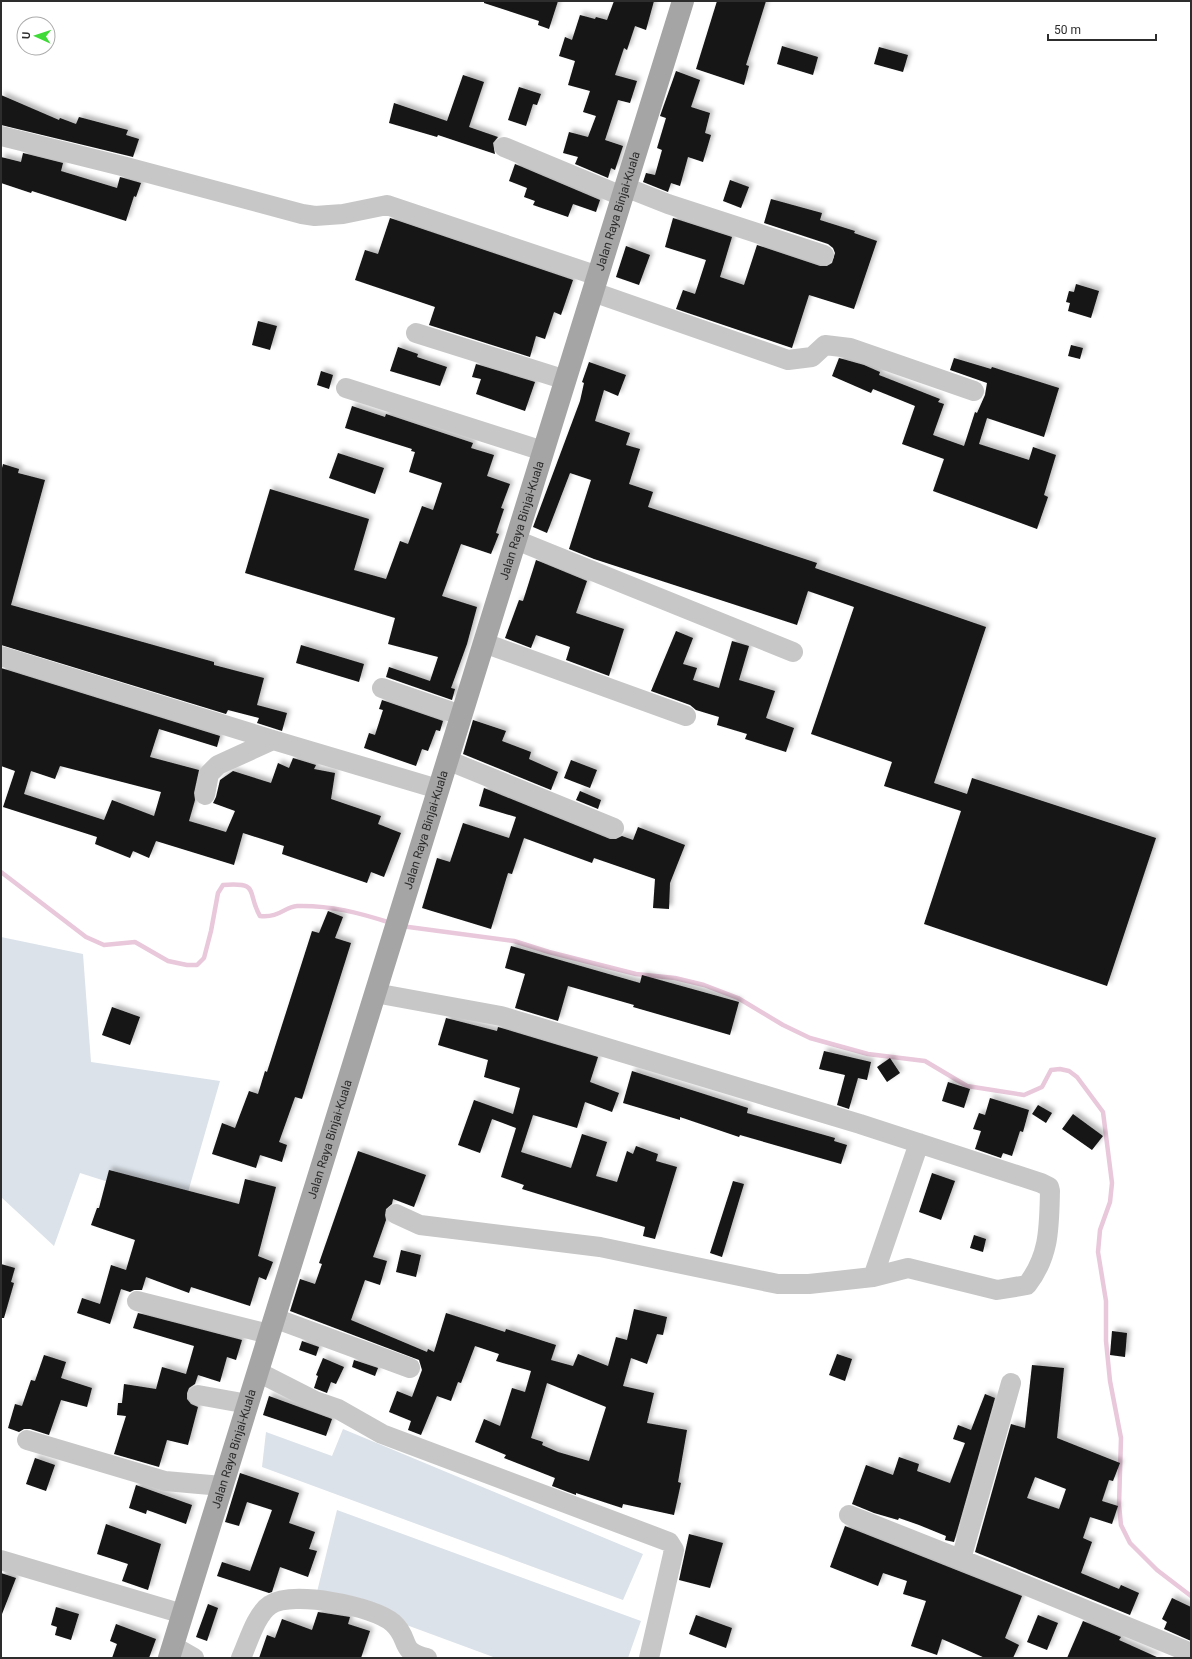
<svg xmlns="http://www.w3.org/2000/svg" width="1192" height="1659" viewBox="0 0 1192 1659" font-family="Roboto,sans-serif">
<style>
.green{fill:#dbe2e9}
.lines{fill:none;stroke-linecap:round;stroke-linejoin:round}
.stream{stroke:#e9c8db;stroke-width:4.5}
.building{fill:#141414;fill-rule:evenodd;filter:url(#shadow)}
.minor{stroke:#c7c7c7;stroke-width:20}
.major{stroke:#a5a5a5;stroke-width:22}
.labels{text-anchor:middle;dominant-baseline:central;stroke-width:4;stroke-linejoin:round;paint-order:stroke}
.street-label{font-size:12px;fill:#2d2d2d;stroke:#fff}
</style>
<defs>
<filter id="shadow"><feDropShadow dx="3.5" dy="-3.5" stdDeviation="2" flood-color="#0004"/></filter>
</defs>
<rect width="100%" height="100%" fill="#fff"/>
<path class="green" d="M1 937 83 954 91 1062 220 1081 184 1206 80 1173 54 1246 1 1197Z
M343 1429 643 1554 623 1600 262 1467 266 1432 332 1456Z
M337 1510 641 1621 628 1658H496L317 1592Z"/>
<g class="lines">
<path class="stream" d="M1 872 86 937 104 945 135 942 168 961 187 965H197L204 958 211 931 218 893 223 885C261 882 246 892 260 916 280 918 284 907 297 906 330 905 360 913 391 923
M401 926 514 941 549 952 636 974 675 978 704 985 738 998 783 1025 810 1038 868 1054 925 1061 967 1086 1024 1095 1042 1087 1051 1070 1060 1069 1069 1071 1077 1077 1103 1112 1112 1183 1110 1202 1100 1230 1098 1252 1106 1301V1341L1110 1381 1121 1438 1119 1505 1121 1525 1130 1543 1157 1570 1191 1596"/>
</g>
<path class="building" d="M484 1H558L549 29 538 25 539 21 484 3Z
M614 1H654L646 30 635 26 627 50 624 48 615 75 637 81 630 103 618 100 605 140 623 146 615 170 611 168 608 178 575 164 578 157 563 153 569 132 588 137 596 116 583 112 590 91 568 85 575 61 559 56 565 37 572 40 580 15 595 19 596 17 607 20Z
M717 1H766L746 65 749 66 744 85 696 69Z
M782 46 818 57 813 75 777 64Z
M879 47 908 55 903 72 874 64Z
M676 71 700 80 691 107 710 113 705 133 711 135 703 162 688 157 680 186 671 183 668 192 643 182 646 173 655 175 662 150 657 148 666 118 660 116Z
M463 75 484 82 469 127 498 137 493 143 495 154 438 135 437 137 389 123 394 103 447 121Z
M519 87 541 94 537 105 533 104 526 126 508 120Z
M1 95 59 120 60 118 76 124 79 117 128 130 126 135 139 139 133 157 1 125Z
M23 153 63 163 61 171 117 188 120 177 141 183 136 197 134 196 126 221 32 191 31 193 1 183V157L21 162Z
M515 164 600 200 596 212 573 204 568 217 533 205 535 201 524 197 527 188 509 181Z
M730 180 749 187 741 208 723 201Z
M771 199 822 213 820 220 855 231 854 233 877 241 854 309 809 295 792 348 676 309 683 290 695 294 706 260 665 247 673 218 732 237 720 277 744 285 757 245 820 266H827L832 263 835 253 833 248 828 244 764 223Z
M390 218 573 280 561 315 554 312 545 339 536 336 530 357 429 325 435 307 355 280 365 250 378 254Z
M626 246 650 255 639 285 616 277Z
M1076 284 1099 291 1091 318 1068 311 1070 303 1066 302 1069 291 1074 292Z
M258 321 277 326 270 350 252 345Z
M1071 345 1083 348 1080 359 1068 356Z
M398 347 418 354 417 357 447 367 440 386 390 371Z
M839 358 864 365 880 372 879 375 940 399 938 402 944 404 933 435 964 446 975 412 977 413 985 395 987 383 950 370 954 358 991 369 992 367 1059 388 1044 437 987 418 979 444 1029 460 1033 447 1056 455 1044 495 1048 497 1037 529 933 491 944 459 902 444 915 406 873 389 871 393 832 376Z
M589 362 626 375 618 396 604 390 595 421 630 433 626 445 640 449 629 484 653 492 648 507 817 563 815 568 986 627 934 783 967 794 972 778 1156 838 1107 986 924 924 961 811 884 786 892 762 811 734 854 607 808 591 797 625 594 559 569 549 591 480 570 473 547 533 533 527 580 401 584 383 582 382Z
M476 364 535 382 525 411 476 394 481 379 472 377Z
M321 371 333 375 329 389 317 385Z
M352 406 385 417 386 414 473 443 471 448 494 455 487 476 510 484 501 508 504 509 496 533 499 534 491 554 461 544 442 596 477 607 467 644 451 688 455 689 452 700 386 677 389 667 430 681 438 657 388 644 395 618 245 573 270 489 369 519 354 570 386 579 400 541 408 544 422 506 433 510 442 483 409 472 415 452 411 451 412 449 345 428Z
M338 453 384 468 375 494 329 478Z
M3 464 19 469 18 473 45 480 11 605 214 662V665L264 678 257 705 287 713 282 731 257 723 259 718 228 710 226 714 1 645V472Z
M536 560 587 581 576 613 624 629 609 676 566 660 570 647 536 635 531 648 505 638 519 600 523 601Z
M676 631 693 638 683 664 697 668 693 680 719 688 732 641 749 646 739 680 775 691 766 718 794 728 786 752 745 739 747 734 717 725 719 717 696 710 690 705 651 691Z
M301 645 364 664 359 682 296 663Z
M1 668 220 736 217 747 159 729 150 757 199 770 194 793 195 800 189 821 226 832 235 811 213 803 216 797 220 780 233 771 271 783 278 763 289 768 293 758 316 765 314 769 335 773 331 799 381 816 378 824 401 833 384 877 371 872 367 883 282 854 284 846 243 833 234 865 156 841 149 858 133 851 130 858 95 844 97 837 3 807 15 771 1 766ZM60 766 161 792 154 816 112 800 104 820 24 794 31 771 55 779Z
M382 700 443 721 440 731 436 730 428 751 422 749 416 766 364 748 369 733 375 735 383 710 379 709Z
M473 720 506 731 502 741 531 752 529 759 558 772 551 790 463 754Z
M571 760 597 770 590 788 564 778Z
M484 788 610 839H616L622 836 633 840 638 827 685 845 670 883 669 909 653 908 655 879 594 858 592 863 524 838 512 874 508 873 491 929 422 908 437 858 450 862 463 823 509 838 516 817 479 806Z
M580 791 601 800 598 809 576 800Z
M328 911 343 917 335 938 351 943 302 1099 295 1097 279 1142 287 1145 282 1162 260 1155 256 1168 212 1154 222 1123 235 1128 249 1091 258 1094 265 1071 267 1072 312 931 319 933Z
M511 946 640 983 642 975 739 1002 730 1035 633 1007 634 1005 568 986 558 1021 515 1008 525 974 505 968Z
M112 1007 140 1017 130 1045 102 1035Z
M446 1018 497 1031 498 1027 598 1057 590 1082 619 1093 612 1112 585 1102 577 1128 533 1115 521 1152 571 1168 582 1134 607 1142 596 1176 617 1182 627 1151 633 1154 636 1146 658 1154 656 1161 677 1167 655 1239 643 1236 645 1227 522 1189 524 1185 501 1177 516 1128 492 1119 480 1153 458 1145 474 1100 513 1114 520 1088 484 1077 488 1060 438 1045Z
M824 1051 871 1062 867 1080 858 1078 849 1109 837 1105 845 1075 819 1069Z
M890 1058 900 1073 887 1082 877 1067Z
M632 1071 748 1108 747 1113 835 1138 834 1141 847 1145 841 1164 740 1135 739 1137 680 1117V1120L623 1103Z
M948 1082 970 1089 964 1108 942 1101Z
M990 1098 1029 1110 1023 1132 1020 1131 1012 1156 1003 1153 1001 1158 975 1149 981 1131 973 1129 979 1113 985 1115Z
M1038 1105 1052 1113 1046 1123 1032 1114Z
M1073 1114 1103 1136 1092 1150 1062 1129Z
M358 1151 426 1175 414 1207 393 1199 392 1204 386 1209 385 1215 386 1220 373 1257 387 1261 380 1285 365 1280 351 1320 427 1352 428 1349 434 1352 446 1313 505 1332 506 1329 556 1345 551 1360 573 1366 578 1354 608 1366 616 1337 627 1340 634 1309 667 1317 663 1335 657 1334 647 1364 631 1358 623 1386 654 1393 647 1423 687 1430 678 1482 681 1483 674 1515 623 1504 622 1508 576 1493V1495L552 1486 555 1478 504 1458 506 1455 475 1442 484 1419 500 1426 512 1388 525 1392 531 1371 496 1361 499 1354 475 1346 461 1383 458 1382 451 1401 437 1396 421 1435 408 1430 411 1421 389 1412 397 1391 412 1397 422 1370 419 1360 290 1311 300 1279 315 1284 322 1264 319 1263ZM547 1383 606 1407 589 1461 558 1452 542 1445 543 1442 531 1438Z
M109 1170 239 1204 245 1179 276 1187 258 1256 273 1262 266 1280 259 1277 250 1306 191 1287 189 1293 146 1277 142 1290H134L130 1292 121 1289 110 1324 77 1313 82 1298 100 1304 111 1265 126 1270 135 1240 91 1225 97 1208H99Z
M932 1173 955 1181 941 1220 919 1212Z
M733 1181 744 1184 722 1257 710 1253Z
M974 1235 986 1239 983 1252 970 1248Z
M401 1250 421 1255 416 1277 396 1272Z
M1 1264 15 1268 11 1282 14 1283 4 1318H1Z
M138 1313 242 1340 236 1360 227 1357 220 1382 198 1375 195 1384 189 1388 187 1393V1399L191 1404 198 1407 188 1445 167 1440 159 1467 114 1454 126 1416 117 1415 118 1403H122L124 1384 156 1389 162 1367 186 1374 194 1346 133 1328Z
M1112 1331 1127 1333 1125 1357 1110 1355Z
M302 1341 319 1347 316 1356 299 1350Z
M837 1354 852 1359 845 1381 829 1375Z
M44 1355 66 1362 61 1378 92 1388 87 1407 61 1400 49 1435 30 1429H24L19 1432 8 1428 15 1404 22 1406 31 1380 35 1381Z
M323 1358 344 1367 336 1384 331 1382 327 1393 314 1388 318 1376 316 1375Z
M354 1360 378 1368 375 1376 352 1367Z
M1032 1365 1064 1368 1057 1438 1120 1463 1113 1481 1109 1480 1102 1501 1118 1506 1112 1524 1090 1517 1083 1538 1092 1542 1081 1573 1119 1589 1121 1585 1139 1593 1130 1615 975 1552 1011 1424 1025 1428ZM1035 1477 1066 1489 1059 1509 1027 1498Z
M985 1394 995 1398 954 1542 945 1540 946 1536 919 1525 899 1518 898 1520 874 1513 852 1504 866 1465 893 1475 899 1457 919 1464 917 1471 950 1483 965 1443 953 1439 958 1425 971 1430Z
M269 1396 332 1419 326 1436 263 1415Z
M35 1458 55 1465 46 1491 26 1484Z
M240 1473 299 1493 289 1523 315 1532 309 1549 317 1551 308 1577 280 1567 272 1592 269 1593 217 1576 222 1562 250 1571 272 1510 247 1502 239 1526 225 1522Z
M136 1485 192 1505 186 1524 147 1510 146 1514 129 1508Z
M106 1524 161 1544 148 1590 122 1581 128 1564 97 1554Z
M845 1526 1022 1596 1005 1638 1019 1645 1013 1658H985L942 1639 937 1655 911 1646 926 1601 903 1594 907 1581 883 1573 878 1586 830 1567Z
M689 1534 723 1543 710 1588 679 1580Z
M1 1573 16 1578 2 1614H1Z
M1172 1598 1191 1607V1641L1164 1629 1167 1622 1162 1619Z
M208 1604 218 1608 207 1641 196 1637Z
M56 1607 79 1614 71 1640 55 1635 57 1627 51 1625Z
M318 1612 350 1617 348 1624 370 1631 361 1658H259L267 1635 275 1638 282 1619 312 1630Z
M696 1615 732 1628 726 1648 689 1634Z
M1038 1615 1058 1623 1047 1650 1027 1642Z
M1083 1621 1121 1637 1119 1640 1159 1658H1067Z
M116 1624 156 1639 149 1658H112L117 1644 110 1641Z"/>
<g class="lines">
<path class="minor" d="M1 136 126 167 302 214 315 216 343 214 387 205 598 276
M504 147 622 196
M625 187 668 204 824 255
M593 292 788 360 812 357 825 345 850 348 974 391
M416 333 566 380
M346 388 543 451
M516 540 793 652
M484 643 686 716
M1 656 273 740
M382 688 461 715
M447 760 614 828
M205 795 209 774 218 765 273 740 438 789
M375 993 501 1016 860 1124 1041 1183 1049 1187 1050 1191C1049 1227 1050 1255 1027 1285L997 1290 908 1268 873 1277 809 1284H778L600 1247 420 1225 396 1214
M873 1277 919 1143
M137 1301 269 1334
M274 1318 410 1368
M258 1372 315 1401 338 1409 382 1434 669 1542 674 1550 649 1658
M198 1395 248 1404
M27 1440 165 1481 222 1486
M849 1515 1008 1578 1191 1653
M961 1559 1011 1383
M1 1560 183 1614
M173 1646 194 1658
M241 1658C248 1643 256 1614 270 1605 292 1590 374 1606 393 1623 411 1639 398 1652 427 1658"/>
<path class="major" id="s1" d="M169 1658 683 1"/>
</g>
<g class="labels">
<g class="street-label">
<text stroke="none"><textPath href="#s1" startOffset="1515">Jalan Raya Binjai-Kuala</textPath></text>
<text stroke="none"><textPath href="#s1" startOffset="1191">Jalan Raya Binjai-Kuala</textPath></text>
<text stroke="none"><textPath href="#s1" startOffset="867">Jalan Raya Binjai-Kuala</textPath></text>
<text stroke="none"><textPath href="#s1" startOffset="543">Jalan Raya Binjai-Kuala</textPath></text>
<text stroke="none"><textPath href="#s1" startOffset="219">Jalan Raya Binjai-Kuala</textPath></text>
</g>
</g>
<rect width="1192" height="1659" fill="none" stroke="#2d2d2d" stroke-width="4"/>
<g transform="translate(36 36) rotate(273)"><circle r="19" fill="#ffffff" stroke="#ababab"/>
<path d="M0-3L7 15L0 10L-7 15Z" fill="#3fda38"/>
<text y="-6" font-size="11" font-weight="bold" text-anchor="middle" fill="#2d2d2d">U</text>
</g>
<path d="M1048 34v6h108v-6" fill="none" stroke="#2d2d2d" stroke-width="2"/>
<text x="1054" y="34" font-size="12" fill="#2d2d2d" stroke="#ffffff" stroke-width="3" paint-order="stroke">50 m</text>
</svg>
